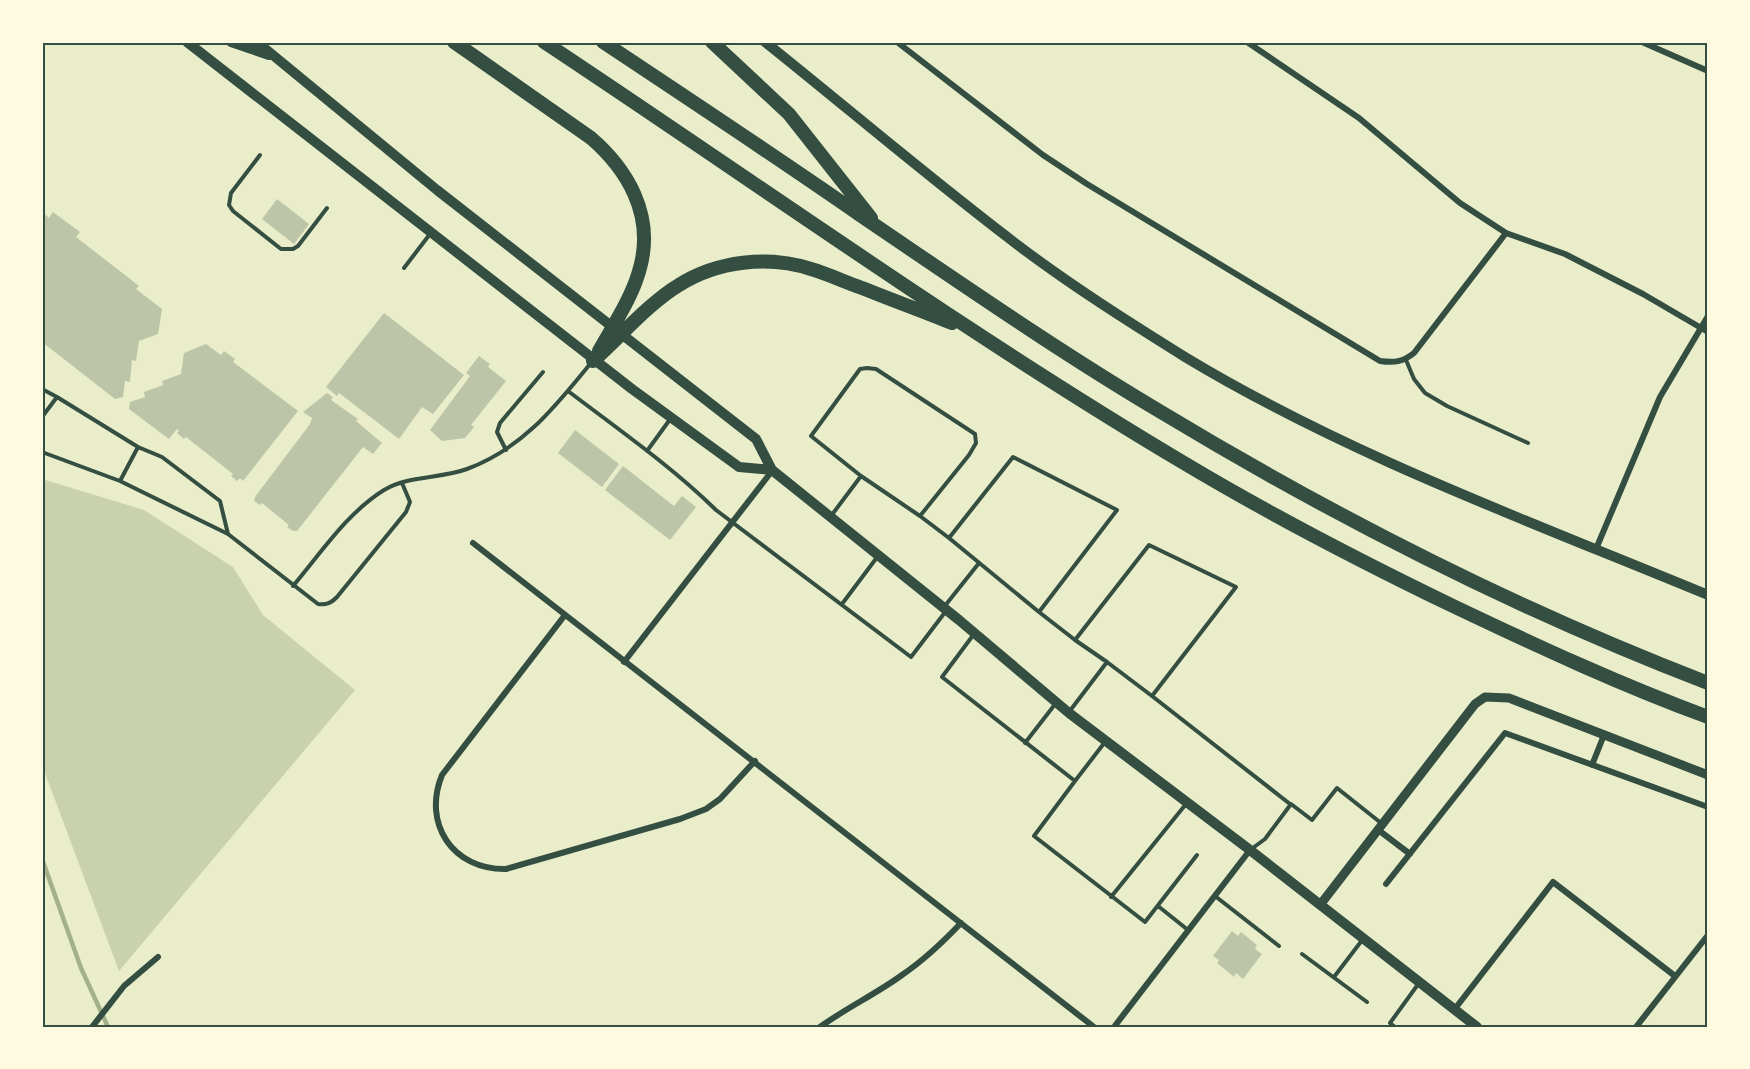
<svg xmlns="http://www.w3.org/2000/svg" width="1750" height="1069" viewBox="0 0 1750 1069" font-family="Raleway,sans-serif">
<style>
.green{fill:#cad2ad}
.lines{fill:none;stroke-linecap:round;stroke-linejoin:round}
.stream{stroke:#a3b18a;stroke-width:4.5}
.building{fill:#bcc5a7}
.service{stroke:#344e41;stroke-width:4}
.minor{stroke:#344e41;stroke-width:6}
.tertiary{stroke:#344e41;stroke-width:9}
.secondary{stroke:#344e41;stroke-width:10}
.motorway{stroke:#344e41;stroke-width:14}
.neatline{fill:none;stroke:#344e41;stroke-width:2}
</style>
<rect width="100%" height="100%" fill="#e9edc9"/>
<path class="green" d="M42 479 144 510 233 567 263 615 355 690 119 971 42 765Z"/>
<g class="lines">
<path class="stream" d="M42 859 81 968 108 1027"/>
</g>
<path class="building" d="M277 199 309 224 294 244 262 219Z
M42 212 49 218 53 212 80 232 76 237 139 286 136 289 162 309 158 334 139 341 136 361 132 360 130 382 125 381 123 397 115 399 42 342Z
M384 313 464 375 433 414 422 407 399 439 339 393 337 396 326 387Z
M206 344 221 355 224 351 235 359 233 362 298 411 243 481 240 478 237 481 231 476 233 474 186 437 184 439 177 433 179 431 177 429 169 439 129 409 130 402 145 397 144 392 163 385 162 381 181 374 184 353Z
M479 356 490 364 488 367 506 381 471 425 474 427 465 438 442 441 430 430 470 376 466 373Z
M327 393 333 397 331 400 358 419 356 421 382 443 373 454 363 447 297 531H293L287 527 289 525 262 503 260 505 254 501 255 497 310 424 312 418 303 412Z
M575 430 619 464 602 487 558 453Z
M623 466 674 506 682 496 696 507 670 540 605 490Z
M1232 931 1238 936 1241 932 1257 945 1255 949 1262 954 1243 979 1236 973 1234 977 1217 963 1219 960 1213 956Z"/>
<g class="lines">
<path class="service" d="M260 155 231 193 229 205 233 211 281 249H293L298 246 327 208
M404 268 430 234
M1406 360 1414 379 1425 393 1447 406 1528 443
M867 368 876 369 975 434 976 443 969 455 920 516 861 476 811 436 860 369Z
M42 389 57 397
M568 391C618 429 671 466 716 510L911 657 946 611
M42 417 57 397 138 447 162 457 220 501 228 534
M506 450 497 432 500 423 543 372
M647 451 671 418
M42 452 120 481 228 534 318 604C327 605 331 603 337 597L406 512 410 502 402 483
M1013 457 1117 510 1039 612 949 538Z
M120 481 138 447
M831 516 861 476
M920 516 949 538
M293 586C321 553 347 513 384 490 409 475 440 479 467 469 523 448 554 408 590 364
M842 604 878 556
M944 607 979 563
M1039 612 1075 640
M974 634 942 677 1075 781 1105 742
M1152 696 1290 804
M1069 712 1107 662 1152 696 1236 587 1149 545 1075 640 1107 662
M1025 743 1056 703
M1075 781 1034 836 1145 922 1197 855
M1250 850 1265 839 1291 804 1312 820 1337 788 1381 823
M1215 896 1279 946
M1111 897 1186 804
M1158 906 1188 930
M1302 954 1367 1002
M1334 977 1363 939
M1395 1027 1390 1023 1419 983"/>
<path class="minor" d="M897 42 1043 155 1087 184 1380 361C1394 363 1403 362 1414 353L1506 233
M1247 42 1359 118 1460 203 1506 233 1565 254 1643 294 1708 332
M1642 42 1708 71
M473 543 1094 1027
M1596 549 1660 397 1708 316
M565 615 442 775C422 824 453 870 506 869L680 819 706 809 720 799 755 761
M624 662 772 471
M1592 765 1604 735
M1377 829 1410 854
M1386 884 1505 733 1708 807
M1454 1010 1553 882 1675 976
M92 1027 124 986 158 957
M820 1027C846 1008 876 994 902 975 924 960 943 942 961 923
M1114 1027 1250 850
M1636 1027 1708 935"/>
<path class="tertiary" d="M1320 905 1475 704 1485 697 1509 698 1708 775"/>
<path class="secondary" d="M187 42 632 389 739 467 772 470
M231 42 269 55
M257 42 437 190 756 439 772 470 959 620 1069 713 1250 850 1477 1027
M765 42C850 110 933 181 1019 246 1072 286 1129 322 1185 357 1349 456 1532 522 1708 595"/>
<path class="motorway" d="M454 42 591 138C628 170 653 214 641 264 634 295 614 324 599 351
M544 42C757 183 965 333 1184 463 1271 515 1362 562 1453 606 1537 646 1621 685 1708 717
M603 42C689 99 775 156 860 215 959 282 1058 351 1161 412 1335 517 1518 610 1708 683
M712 42 789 114 871 218
M593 361C620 337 649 303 679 285 717 261 768 255 811 269 828 274 845 282 862 288 892 300 922 311 952 323"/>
</g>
<rect width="1750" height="1069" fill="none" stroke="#fefae0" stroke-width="87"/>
<rect x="44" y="44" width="1662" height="982" class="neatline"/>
</svg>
